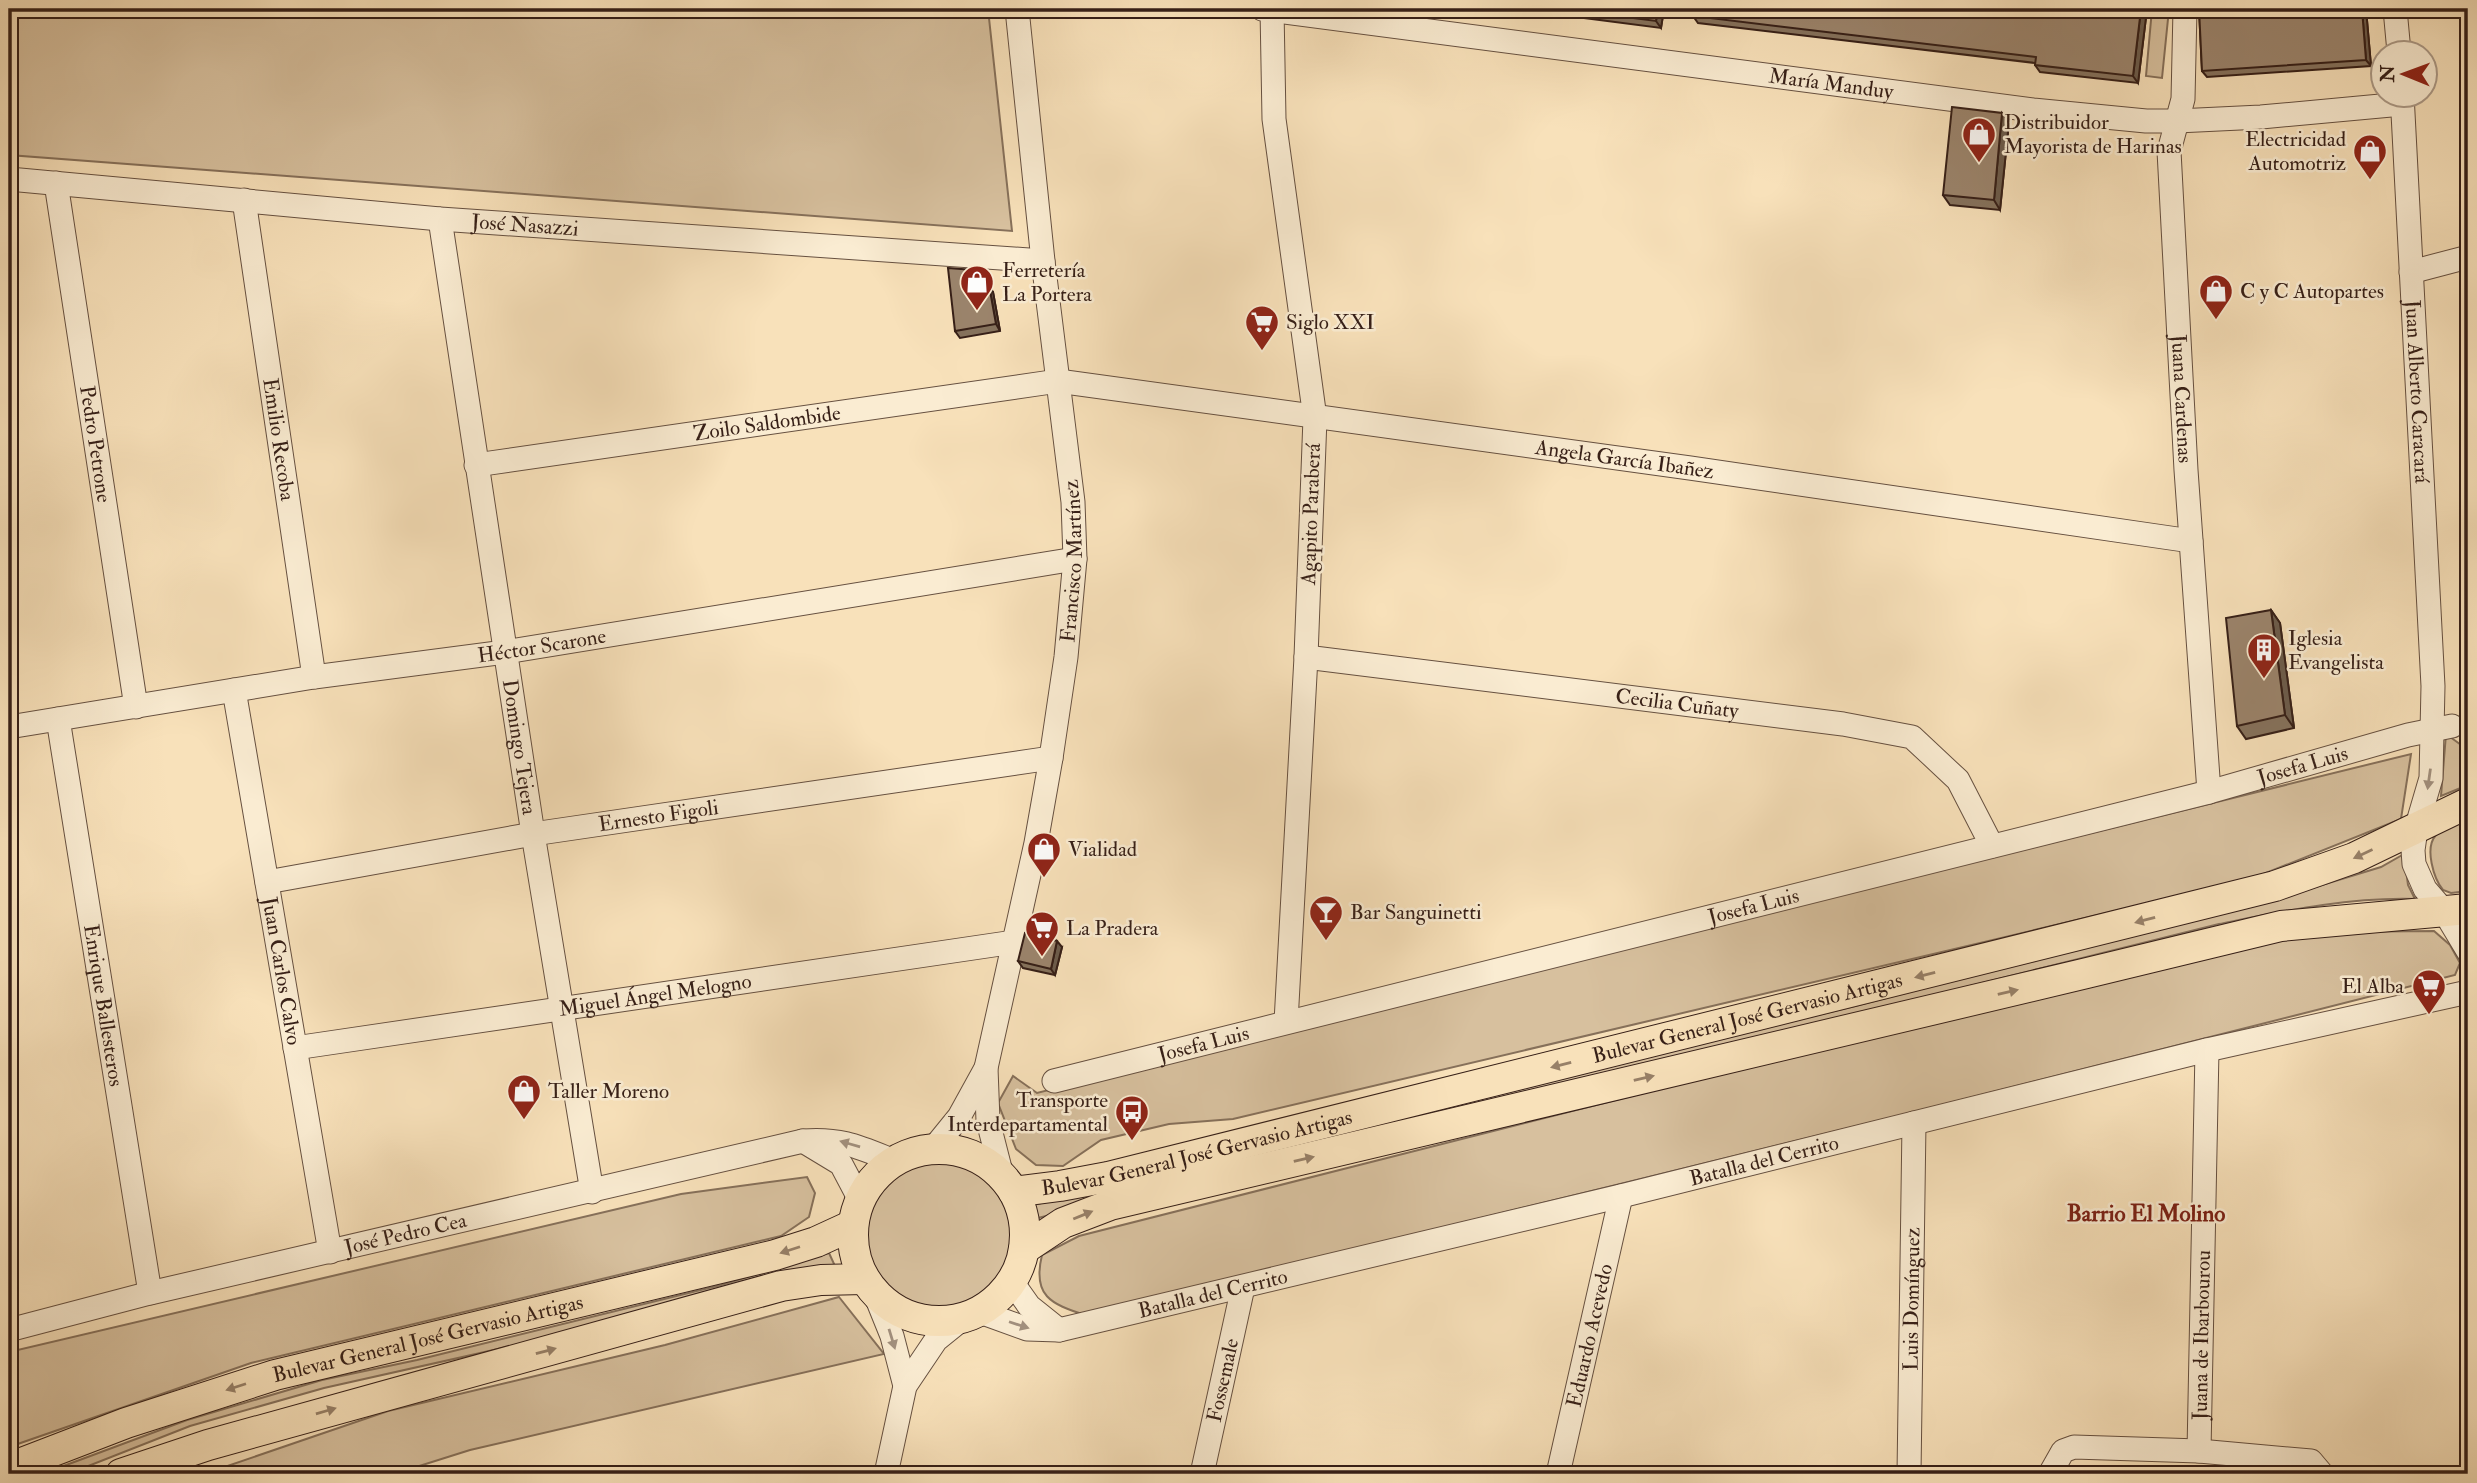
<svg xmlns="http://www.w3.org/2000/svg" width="2477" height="1483" viewBox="0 0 2477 1483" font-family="'IM FELL Double Pica',serif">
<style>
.grass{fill:#d7c09e;stroke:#86705a;stroke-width:2}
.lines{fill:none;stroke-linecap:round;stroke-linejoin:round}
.minor-casing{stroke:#665040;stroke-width:25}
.major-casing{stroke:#361f17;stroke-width:32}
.minor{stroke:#faecd2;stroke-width:23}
.major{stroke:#f8e1ba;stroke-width:30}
.wall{fill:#85725d;stroke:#361f17;stroke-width:2}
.shaded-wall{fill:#6c5c4c;stroke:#361f17;stroke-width:2}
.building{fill:#9b846c;stroke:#361f17;stroke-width:2}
.oneway{fill:#a2907e}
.oneway2{fill:#978068}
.labels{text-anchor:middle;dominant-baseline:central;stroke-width:5;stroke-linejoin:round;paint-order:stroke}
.street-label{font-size:21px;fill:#361f17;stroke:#faecd2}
.poi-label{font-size:21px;fill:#361f17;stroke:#faecd2;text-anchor:start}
.neighbourhood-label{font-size:23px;font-weight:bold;fill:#7a1f14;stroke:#faecd2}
</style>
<rect width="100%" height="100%" fill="#f8e1ba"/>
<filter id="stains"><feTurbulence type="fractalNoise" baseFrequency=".00286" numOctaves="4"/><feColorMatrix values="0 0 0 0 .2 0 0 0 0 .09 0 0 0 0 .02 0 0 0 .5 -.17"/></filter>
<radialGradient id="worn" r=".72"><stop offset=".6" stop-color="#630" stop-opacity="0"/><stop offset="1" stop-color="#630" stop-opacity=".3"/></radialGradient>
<path class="grass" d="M9 9H988L1012 231 9 155Z
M2152 9H2169L2162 78 2146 76Z
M2446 734 2468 750V785L2441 796Z
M2411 754 2401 819 2251 879 1233 1119 1169 1124 1101 1140 1063 1166 1036 1165 1016 1149 998 1103 1013 1076 1037 1093Z
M2468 820V891L2451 893 2443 890C2434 879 2424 848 2436 835 2443 828 2459 824 2468 820Z
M2404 854 2408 885 2415 899C2348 897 2284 911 2219 924L1038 1218 1033 1205 1855 1006 2312 888 2381 867Z
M2434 931 2450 945 2460 963 2455 975 1910 1113 1085 1315C1051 1304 1032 1296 1042 1255L1079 1236 1691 1081 2268 939 2332 932Z
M864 1235a74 74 0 1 1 148 0a74 74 0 1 1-148 0Z
M807 1177 815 1193 809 1217 781 1236 251 1363 9 1447V1352L681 1194Z
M829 1253 835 1266 601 1326 324 1388 190 1426 68 1474H42L187 1420 322 1380 417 1360 721 1285Z
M839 1297 884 1354 470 1450 394 1474H204L388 1411 665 1345Z"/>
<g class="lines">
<g class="minor-casing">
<g id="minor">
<path id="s1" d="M1262 9 2033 110 2146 121H2177L2261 117 2402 104"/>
<path d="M1272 9 1274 119 1315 418 1306 657 1286 1022"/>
<path id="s2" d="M2185 9 2183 99 2169 151 2186 470 2209 792"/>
<path d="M2395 9 2399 52"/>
<path id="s3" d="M2402 94 2433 686 2431 778 2416 829 2413 850 2414 864 2425 889 2444 911 2468 951"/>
<path id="s4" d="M9 179 440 219 1043 261"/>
<path id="s5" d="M56 183 136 707"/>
<path id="s6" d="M244 200 314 677"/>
<path id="s7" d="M440 219 533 834 592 1192"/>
<path d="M2411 272 2468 257"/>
<path id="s8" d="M476 465 1058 381 1690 468 2191 541"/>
<path id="s9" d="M1306 657 1843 724 1912 737 1958 780 1992 846"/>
<path id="s10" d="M234 690 330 1252"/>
<path id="s11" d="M58 719 150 1293"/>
<path id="s12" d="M9 727 314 677 505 652 1075 559"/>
<path id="s13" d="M267 882 533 834 1051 758"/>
<path id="s14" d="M295 1048 1014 942"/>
<path id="s15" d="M1054 1081 2209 792 2408 735 2452 726"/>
<path d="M803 1141 841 1164 860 1200"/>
<path d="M933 1149 959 1117 986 1068"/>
<path id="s16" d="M1002 1176 988 1121 986 1068 1036 843 1051 758 1066 657 1075 559 1073 502 1043 261 1017 9"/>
<path d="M1012 1282 1029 1306 1059 1330"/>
<path d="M875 1294 892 1336 905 1386"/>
<path id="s17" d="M980 1312 1027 1329 1059 1330 1621 1196 2207 1050 2468 992"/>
<path id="s18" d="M9 1330 150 1293 803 1141C841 1138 859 1147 894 1161"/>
<path id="s19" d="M2199 1451 2207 1050"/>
<path d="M886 1474 905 1386 936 1340 962 1319"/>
<path id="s20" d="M1202 1474 1243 1287"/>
<path id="s21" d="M1558 1474 1621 1196"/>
<path id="s22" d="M1909 1474 1914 1123"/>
<path d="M2050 1474 2063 1451 2074 1447 2199 1451 2311 1461 2322 1474"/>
</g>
</g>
<g class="major-casing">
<g id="major">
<circle cx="939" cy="1235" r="86"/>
<path id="s23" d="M1014 1192 1060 1186 1108 1177 2275 886 2354 858 2468 803"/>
<path d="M1024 1249 1063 1223 1110 1205 2087 973 2281 926 2468 909"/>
<path id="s24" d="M9 1468 126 1423 275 1375 775 1255 816 1242 853 1225"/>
<path d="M121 1474 208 1445 781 1286 821 1280 864 1279"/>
</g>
</g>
<use href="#minor" class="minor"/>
<use href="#major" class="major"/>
</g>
<path class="wall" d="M1557 9H1664L1661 28 1561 15Z
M1694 9H2147L2138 83 2040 72 2035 65V63L1698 23 1693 16Z
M2199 9H2366L2371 66 2207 77 2202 71Z
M2009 122 2000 210 1950 205 1943 195Z
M974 270 979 277V286L993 292 1000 331 960 338 955 331Z
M2271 610 2280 623 2294 728 2246 739 2237 726Z
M1062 947 1055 975 1023 968 1018 961Z"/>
<path class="shaded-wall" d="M1658 9H1664L1661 28 1656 21Z
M2141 9H2147L2138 83 2133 76Z
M2362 9H2366L2371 66 2366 60Z
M2002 113 2009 122 2000 210 1994 200Z
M974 270 979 277V293L974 287Z
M989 285 993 292 1000 331 996 324Z
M2271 610 2280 623 2294 728 2285 715Z
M1057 941 1062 947 1055 975 1051 969Z"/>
<path class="building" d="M1562 9H1658L1656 21Z
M1694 9H2141L2133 76 2035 65 2036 57 1693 16Z
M2199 9H2362L2366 60 2202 71Z
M1952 107 2002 113 1994 200 1943 195Z
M948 268 974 270V287L989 285 996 324 955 331Z
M2271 610 2285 715 2237 726 2226 618Z
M1025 933 1057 941 1051 969 1018 961Z"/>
<defs><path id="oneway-solid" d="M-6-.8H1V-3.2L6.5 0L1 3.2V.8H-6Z" transform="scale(1.75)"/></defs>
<g class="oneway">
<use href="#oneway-solid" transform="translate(2429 779) rotate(98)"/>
<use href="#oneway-solid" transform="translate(850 1144) rotate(-164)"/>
<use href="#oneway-solid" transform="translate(1019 1325) rotate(18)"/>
<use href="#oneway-solid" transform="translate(892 1339) rotate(73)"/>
</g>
<g class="oneway2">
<use href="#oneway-solid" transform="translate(2363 854) rotate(155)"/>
<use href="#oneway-solid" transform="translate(2145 920) rotate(165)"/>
<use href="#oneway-solid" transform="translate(1925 975) rotate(166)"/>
<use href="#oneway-solid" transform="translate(2008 992) rotate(-13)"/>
<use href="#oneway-solid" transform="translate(1561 1065) rotate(166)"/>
<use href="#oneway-solid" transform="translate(1644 1078) rotate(-13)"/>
<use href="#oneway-solid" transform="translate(1304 1159) rotate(-13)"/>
<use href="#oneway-solid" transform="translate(1083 1215) rotate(-22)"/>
<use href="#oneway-solid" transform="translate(790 1250) rotate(162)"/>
<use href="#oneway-solid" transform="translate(546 1351) rotate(-15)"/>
<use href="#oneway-solid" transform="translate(236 1387) rotate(162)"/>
<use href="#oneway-solid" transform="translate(326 1411) rotate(-16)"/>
</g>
<defs>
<g id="shop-pin" transform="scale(1.75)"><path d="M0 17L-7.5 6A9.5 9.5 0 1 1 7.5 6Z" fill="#8f2418" stroke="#faecd2"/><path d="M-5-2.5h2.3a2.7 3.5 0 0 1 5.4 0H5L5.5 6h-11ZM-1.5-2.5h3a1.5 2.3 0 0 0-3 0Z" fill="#fff"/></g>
<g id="supermarket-pin" transform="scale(1.75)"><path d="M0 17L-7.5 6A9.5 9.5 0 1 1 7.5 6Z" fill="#8f2418" stroke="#faecd2"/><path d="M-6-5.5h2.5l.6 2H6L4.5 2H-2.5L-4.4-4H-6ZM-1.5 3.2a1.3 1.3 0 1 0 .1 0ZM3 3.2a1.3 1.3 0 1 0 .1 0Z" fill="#fff"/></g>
<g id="building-pin" transform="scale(1.75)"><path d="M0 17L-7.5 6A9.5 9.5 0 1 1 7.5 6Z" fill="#8f2418" stroke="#faecd2"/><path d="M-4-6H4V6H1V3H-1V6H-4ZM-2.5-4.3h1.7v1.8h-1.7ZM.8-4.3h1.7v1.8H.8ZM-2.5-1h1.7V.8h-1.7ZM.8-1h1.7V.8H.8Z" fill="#fff"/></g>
<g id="bar-pin" transform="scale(1.75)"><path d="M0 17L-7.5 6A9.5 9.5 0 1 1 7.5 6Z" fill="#8f2418" stroke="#faecd2"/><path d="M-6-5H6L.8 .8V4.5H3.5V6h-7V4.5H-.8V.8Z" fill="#fff"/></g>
<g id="bus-pin" transform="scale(1.75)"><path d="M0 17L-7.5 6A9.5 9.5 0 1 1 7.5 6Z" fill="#8f2418" stroke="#faecd2"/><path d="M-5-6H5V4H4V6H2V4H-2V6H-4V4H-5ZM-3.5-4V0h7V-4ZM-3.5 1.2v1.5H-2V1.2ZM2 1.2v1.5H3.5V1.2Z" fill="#fff"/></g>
</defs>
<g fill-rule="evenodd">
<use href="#shop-pin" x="1979" y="134"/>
<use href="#shop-pin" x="2370" y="151"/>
<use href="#shop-pin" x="977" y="282"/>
<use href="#shop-pin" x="2216" y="291"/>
<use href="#supermarket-pin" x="1262" y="322"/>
<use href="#building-pin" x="2264" y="650"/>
<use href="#shop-pin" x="1044" y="849"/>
<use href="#bar-pin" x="1326" y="912"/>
<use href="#supermarket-pin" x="1042" y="928"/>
<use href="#supermarket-pin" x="2429" y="986"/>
<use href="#shop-pin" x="524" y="1091"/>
<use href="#bus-pin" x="1132" y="1112"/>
</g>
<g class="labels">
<g class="street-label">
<text stroke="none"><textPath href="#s1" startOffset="574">María Manduy</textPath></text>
<text stroke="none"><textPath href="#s4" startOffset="518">José Nasazzi</textPath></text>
<text stroke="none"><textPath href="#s3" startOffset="298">Juan Alberto Caracará</textPath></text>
<text stroke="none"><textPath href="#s2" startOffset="392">Juana Cardenas</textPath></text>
<text stroke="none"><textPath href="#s8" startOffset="294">Zoilo Saldombide</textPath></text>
<text stroke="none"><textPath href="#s6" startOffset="242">Emilio Recoba</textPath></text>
<text stroke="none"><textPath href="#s5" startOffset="264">Pedro Petrone</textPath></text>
<text stroke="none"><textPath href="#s8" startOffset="1160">Angela García Ibañez</textPath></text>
<text transform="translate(1311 514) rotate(-88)">Agapito Paraberá</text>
<text stroke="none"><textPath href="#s16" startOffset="625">Francisco Martínez</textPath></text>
<text stroke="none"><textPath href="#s12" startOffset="539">Héctor Scarone</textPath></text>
<text stroke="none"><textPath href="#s9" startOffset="374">Cecilia Cuñaty</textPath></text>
<text stroke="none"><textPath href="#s7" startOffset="534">Domingo Tejera</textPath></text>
<text stroke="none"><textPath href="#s15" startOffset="1288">Josefa Luis</textPath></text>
<text stroke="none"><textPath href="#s13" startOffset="397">Ernesto Figoli</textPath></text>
<text stroke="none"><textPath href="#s15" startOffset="721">Josefa Luis</textPath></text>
<text stroke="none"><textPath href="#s10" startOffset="285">Juan Carlos Calvo</textPath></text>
<text stroke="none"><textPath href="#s14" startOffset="364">Miguel Ángel Melogno</textPath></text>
<text stroke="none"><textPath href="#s11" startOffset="290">Enrique Ballesteros</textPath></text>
<text stroke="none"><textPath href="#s23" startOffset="754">Bulevar General José Gervasio Artigas</textPath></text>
<text stroke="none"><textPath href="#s15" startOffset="154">Josefa Luis</textPath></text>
<text stroke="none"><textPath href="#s23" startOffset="187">Bulevar General José Gervasio Artigas</textPath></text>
<text stroke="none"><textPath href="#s17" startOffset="807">Batalla del Cerrito</textPath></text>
<text stroke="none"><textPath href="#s18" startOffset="408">José Pedro Cea</textPath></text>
<text stroke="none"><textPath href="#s17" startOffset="240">Batalla del Cerrito</textPath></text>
<text stroke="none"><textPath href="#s22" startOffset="175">Luis Domínguez</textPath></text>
<text stroke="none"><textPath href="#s21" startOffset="142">Eduardo Acevedo</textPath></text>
<text stroke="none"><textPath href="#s19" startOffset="116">Juana de Ibarbourou</textPath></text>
<text stroke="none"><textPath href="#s24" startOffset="439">Bulevar General José Gervasio Artigas</textPath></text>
<text stroke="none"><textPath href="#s20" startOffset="96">Fossemale</textPath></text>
</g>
<g class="poi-label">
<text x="2004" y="122">Distribuidor<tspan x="2004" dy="24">Mayorista de Harinas</tspan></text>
<text x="2346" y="139" text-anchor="end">Electricidad<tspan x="2346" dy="24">Automotriz</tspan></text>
<text x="1002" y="270">Ferretería<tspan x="1002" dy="24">La Portera</tspan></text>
<text x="2240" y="291">C y C Autopartes</text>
<text x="1286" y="322">Siglo XXI</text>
<text x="2288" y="638">Iglesia<tspan x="2288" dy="24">Evangelista</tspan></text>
<text x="1068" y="849">Vialidad</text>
<text x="1350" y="912">Bar Sanguinetti</text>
<text x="1066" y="928">La Pradera</text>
<text x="2404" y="986" text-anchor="end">El Alba</text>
<text x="548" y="1091">Taller Moreno</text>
<text x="1108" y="1100" text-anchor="end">Transporte<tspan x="1108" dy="24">Interdepartamental</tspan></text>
</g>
<g class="neighbourhood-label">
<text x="2146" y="1213">Barrio El Molino</text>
</g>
</g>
<rect width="2477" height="1483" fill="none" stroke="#f8e1ba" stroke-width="35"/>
<rect x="10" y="10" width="2456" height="1462" fill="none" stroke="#361f17" stroke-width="3.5"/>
<rect x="18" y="18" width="2442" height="1448" fill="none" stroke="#361f17" stroke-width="2"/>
<g transform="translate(2404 74) rotate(271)"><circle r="33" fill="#faecd2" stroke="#ac9a87" stroke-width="2"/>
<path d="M0-5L12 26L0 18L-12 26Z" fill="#8f2418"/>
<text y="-10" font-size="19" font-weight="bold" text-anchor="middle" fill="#361f17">N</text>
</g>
<rect width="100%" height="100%" filter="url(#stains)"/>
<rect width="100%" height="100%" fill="url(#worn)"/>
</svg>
